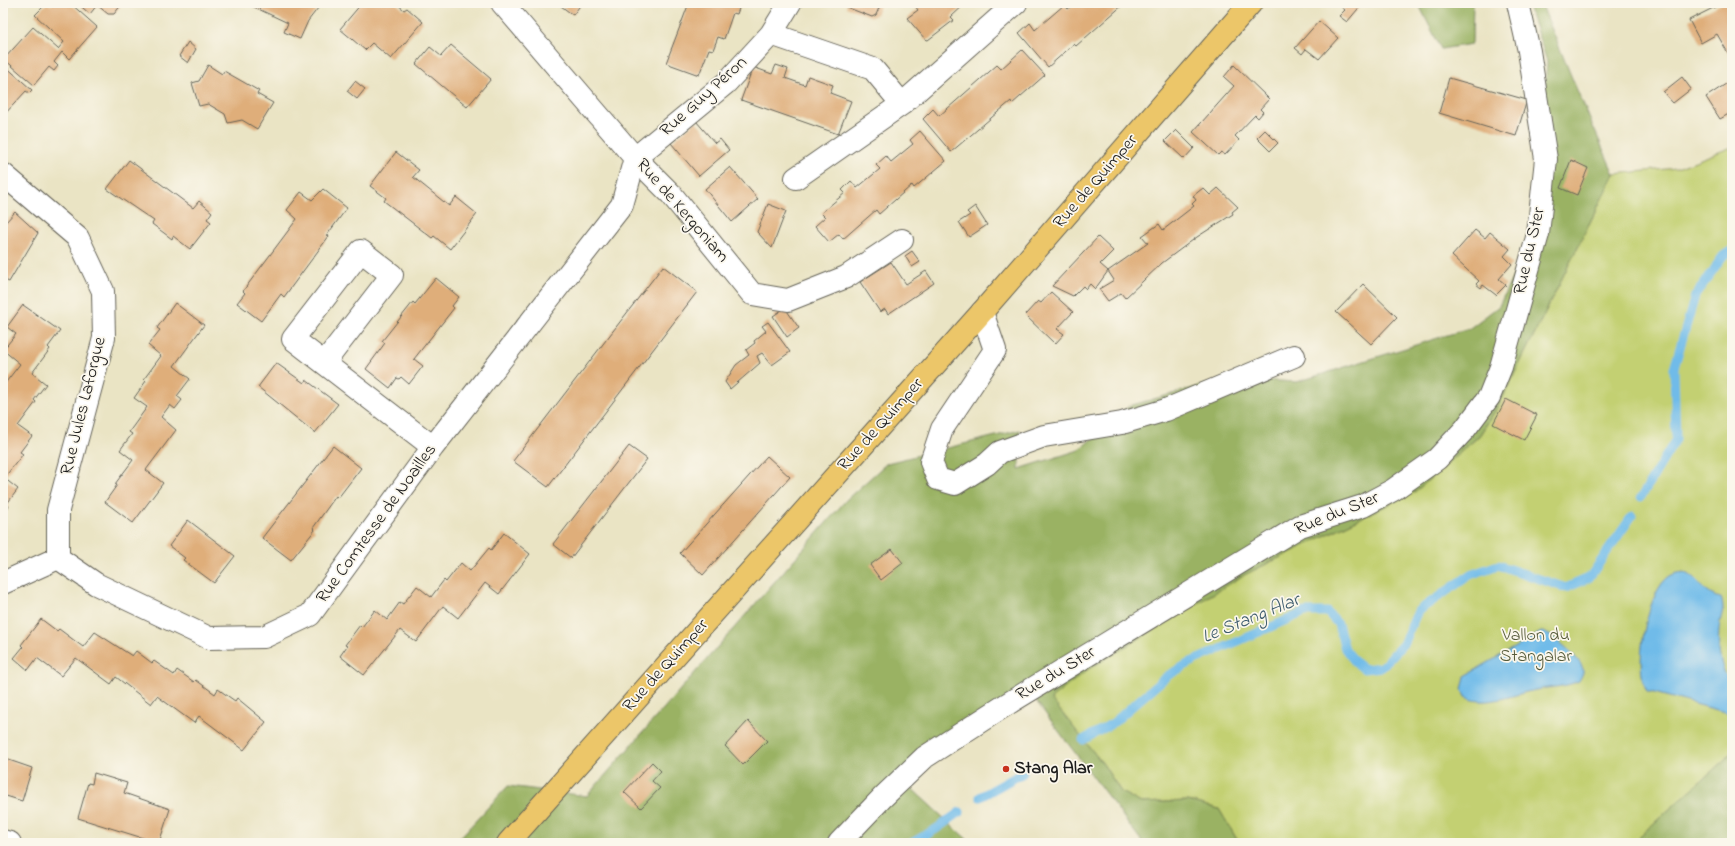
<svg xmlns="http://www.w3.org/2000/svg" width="1735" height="846" viewBox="0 0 1735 846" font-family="'Indie Flower',sans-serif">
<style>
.green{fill:#c3d072;stroke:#707647}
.forest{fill:#9ab264;stroke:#5b6740}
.water{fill:#70bbe9;stroke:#466c82}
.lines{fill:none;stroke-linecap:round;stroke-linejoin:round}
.stream{stroke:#70bbe9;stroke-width:9}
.building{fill:#dfae7a}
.minor-casing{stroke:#646257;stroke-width:24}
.major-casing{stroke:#646257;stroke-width:24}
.minor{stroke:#fff;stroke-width:22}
.major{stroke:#ecc669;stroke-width:22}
.poi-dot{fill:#c8321e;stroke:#fbf7ec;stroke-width:1.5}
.labels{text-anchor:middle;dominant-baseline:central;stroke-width:3.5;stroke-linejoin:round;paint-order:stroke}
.street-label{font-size:18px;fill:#1c1c1c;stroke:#fbf7ec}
.park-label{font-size:18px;fill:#565b3a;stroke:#fbf7ec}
.poi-label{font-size:18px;font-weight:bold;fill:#1c1c1c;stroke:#fbf7ec;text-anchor:start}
.water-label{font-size:19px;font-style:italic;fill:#3e5c6e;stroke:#fbf7ec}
</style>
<rect width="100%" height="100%" fill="#fbf7ec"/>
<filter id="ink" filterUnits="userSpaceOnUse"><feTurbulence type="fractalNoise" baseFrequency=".025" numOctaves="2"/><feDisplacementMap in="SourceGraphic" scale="8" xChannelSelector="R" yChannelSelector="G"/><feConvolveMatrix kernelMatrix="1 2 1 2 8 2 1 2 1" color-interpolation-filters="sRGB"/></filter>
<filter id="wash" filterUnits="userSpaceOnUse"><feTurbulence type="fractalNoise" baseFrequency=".012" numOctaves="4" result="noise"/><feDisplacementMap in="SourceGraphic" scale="16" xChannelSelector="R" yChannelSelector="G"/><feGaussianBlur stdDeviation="0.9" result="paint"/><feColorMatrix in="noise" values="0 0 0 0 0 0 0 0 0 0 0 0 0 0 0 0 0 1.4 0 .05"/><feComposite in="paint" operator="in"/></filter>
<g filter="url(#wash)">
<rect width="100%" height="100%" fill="#eae4c4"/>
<path class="green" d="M1732 147V753L1632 843H1239L1219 809 1188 801 1141 803 1121 792 1103 764 1050 699 1087 670 1244 575 1416 491 1479 436 1499 405 1614 174 1677 168Z"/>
<path class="forest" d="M1418 3H1473L1472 44 1441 49Z
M1527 3H1541L1577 90 1614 174 1499 405 1479 436 1416 491 1244 575 1087 670 1051 699 1103 764 1121 792 1141 803 1188 801 1219 809 1239 843H1143L1033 697 942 753 908 785 971 843H455L508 786 587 796 847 499 887 463 1020 430 1019 469 1079 450 1129 406 1229 378 1297 382 1470 328 1499 306 1534 232 1547 61Z
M1732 753V843H1632Z"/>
<path class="water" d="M1684 572C1699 577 1704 596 1721 598 1725 607 1722 613 1720 622 1717 642 1718 668 1732 684V714L1647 691C1633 668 1646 599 1665 580 1671 574 1676 573 1684 572Z
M1541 632C1550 631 1581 659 1583 669 1584 673 1581 677 1579 681 1566 687 1550 687 1536 690 1513 694 1487 708 1465 697L1462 690 1465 676Z"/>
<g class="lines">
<path class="stream" d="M1641 497 1676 439 1674 368 1695 296 1723 256 1732 250
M1083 740 1113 723 1167 676 1193 661 1305 612H1327L1338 624 1345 649 1356 663 1364 669 1382 667 1403 644 1418 611 1470 575 1498 565 1566 588 1589 578 1632 516
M980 797 1023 773
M912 843 936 829 960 812"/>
</g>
<g id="blocks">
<path class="building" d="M47 3 51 5 53 3H70L97 27 69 59 62 52 54 62 58 66 54 71 49 67 34 85 4 59 33 27 58 49 64 42 35 15Z
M77 3H121L122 4 114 14H108L97 5 90 14Z
M254 3H322L308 21 300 39 284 32 288 23 252 6Z
M362 3H396L404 10 407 8 423 22 391 59 372 43 365 50 340 29Z
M557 3H582L573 15Z
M689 3 699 5 700 3H741L737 14 733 13 724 39 718 37 713 50 709 49 699 75 666 63Z
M848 3H881L876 15 872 17 846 7Z
M919 3H966L951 17 954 20 928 40 925 39 907 18 918 10 915 6Z
M1075 3H1125L1076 46 1074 44 1048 67 1019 33 1030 23 1035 30 1064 5 1068 9Z
M1337 3H1363L1347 22 1339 16 1345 10Z
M1723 3H1732L1731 58 1717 34 1701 43 1689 20Z
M1319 21 1338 38 1319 59 1306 49 1302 54 1295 48Z
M188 42 196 49 188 63 179 56Z
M451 45 491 79 467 107 416 64 430 47 441 56Z
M1022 50 1045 75 1012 104 1011 101 951 152 923 119 933 109 939 116 997 65 1001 69Z
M3 64 32 90 29 93 26 91 3 116Z
M208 65 222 74 224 71 259 91 257 94 273 103 257 129 242 120 228 123 225 114 208 104 199 106 192 83 199 81Z
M776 65 788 69 785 78 805 85 808 76 833 85 830 93 851 101 838 134 741 100 753 67 772 74Z
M1234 65 1269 99 1260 109 1263 112 1258 118 1255 115 1235 136 1239 140 1225 155 1221 152 1218 155 1193 132 1234 86 1224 77Z
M1682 77 1691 89 1673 103 1663 92Z
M1449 78 1527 100 1516 136 1439 113Z
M1732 80V112L1720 119 1706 97Z
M355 81 365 89 357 99 347 91Z
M696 121 715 143 720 139 729 150 699 176 671 143Z
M1176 130 1194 148 1184 159 1165 141Z
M1265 130 1278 143 1270 151 1257 138Z
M920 131 946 161 914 188 912 185 879 214 876 210 843 239 839 234 829 242 815 226 825 217 821 213 845 193 842 190 851 181 857 188 880 169 876 165 886 156 891 162 913 144 910 140Z
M396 152 419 170 413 177 449 206 456 197 477 214 450 249 434 236 432 238 384 201 386 198 370 186Z
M129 160 193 208 199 201 212 212 207 219 211 222 190 249 173 236 172 239 152 224 154 221 107 189Z
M1571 160 1588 168 1577 195 1560 188Z
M730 167 758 199 732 222 705 189Z
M1203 188 1210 195 1218 188 1238 207 1232 212 1233 214 1197 237 1162 263 1125 298 1121 293 1108 301 1099 289 1114 280 1108 271 1148 243 1142 236 1159 224 1163 230 1194 206 1192 204 1196 200 1193 196Z
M323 189 347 208 327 235 329 236 284 297 281 294 261 321 237 303 245 293 243 291 297 219 287 210 301 192 312 200Z
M768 204 786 211 772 248 757 232Z
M975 206 987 225 969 237 959 222 970 215 967 212Z
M15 212 38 233 9 282 3 279V222L5 223Z
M1475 230 1485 238 1490 232 1510 249 1504 256 1512 264 1499 279 1506 285 1496 295 1483 285 1481 288 1476 284 1479 281 1452 256Z
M1098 237 1113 251 1100 264 1108 271 1095 289 1090 284 1086 289 1083 286 1073 296 1052 286Z
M912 251 920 262 912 267 905 256Z
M891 262 906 284 926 271 934 283 888 314 885 309 880 312 860 282Z
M663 266 697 292 548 487 513 461Z
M436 278 459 297 452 306 454 308 414 359 423 366 409 384 401 377 399 379 397 378 390 388 366 369 385 343 382 341 413 302 415 304Z
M1363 284 1397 317 1371 344 1336 312Z
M1051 292 1073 312 1057 329 1064 334 1055 344 1025 315 1038 301 1041 303Z
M175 303 204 325 174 366 190 379 177 396 182 400 175 409 170 405 161 417 176 430 146 470 163 483 133 523 105 502 117 485 115 484 133 460 120 450 132 434 129 432 147 407 134 398 146 381 144 379 161 356 148 345 160 330 157 328Z
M23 305 60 331 48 347 50 349 32 373 46 384 34 400 36 402 18 426 32 436 20 452 23 454 4 478 18 489 6 505 9 506 3 514V419L5 417 3 415V386L20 364 3 350 16 334 7 327Z
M785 308 799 328 787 337 773 316Z
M768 322 790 352 772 365 762 353 757 356 760 363 730 389 725 382 736 365 749 355 746 350 755 343 754 341 766 331 762 326Z
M276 363 304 383 306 380 338 404 315 433 258 387Z
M1506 399 1537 415 1524 440 1493 424Z
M333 446 361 468 338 498 336 496 313 528 315 530 291 560 262 538Z
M629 446 647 459 571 558 553 544Z
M767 456 790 477 703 575 680 553Z
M188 520 235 556 214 583 183 560 185 558 169 546Z
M504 533 530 554 499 594 485 583 458 618 443 606 416 642 400 630 364 675 340 656 347 646 345 645 360 625 362 627 375 610 387 620 400 602 403 604 417 586 431 597 444 580 446 582 461 563 470 571 489 548 491 550Z
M892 549 903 563 881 580 870 565Z
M41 619 57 631 59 629 83 647 95 632 132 656 136 651 152 663 154 661 174 675 177 670 194 682 196 680 215 694 218 689 235 701 237 698 266 722 244 750 199 716 194 723 157 696 151 704 116 677 111 684 76 658 61 676 37 658 28 670 14 658 23 647 21 645Z
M748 721 767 741 743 765 725 746Z
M3 758 32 768 22 801 3 795Z
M652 762 661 771 652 781 660 788 641 808 624 792Z
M94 773 127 783 124 793 170 809 159 843 78 818 88 783 92 784Z"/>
</g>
</g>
<g filter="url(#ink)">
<use href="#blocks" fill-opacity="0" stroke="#646257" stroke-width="1"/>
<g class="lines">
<g class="minor-casing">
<path id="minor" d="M502 3 635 158 671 194 752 294 788 300 846 277 902 240
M771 34 790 3
M3 174 78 238 103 291 104 338 58 510V558
M796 178 902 104 1016 3
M982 312 995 350 942 429 931 462 938 479 955 484 987 464 1000 452 1044 436 1122 423 1166 410 1294 356
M324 363 293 339 361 251 392 275 324 363 433 447
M58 558 96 584 209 638 264 637 310 615 433 447 622 205 635 158 726 83 771 34 873 69 902 104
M3 583 58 558
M3 841 10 843
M839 843 883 797 925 757 1004 706 1300 526 1363 506 1393 490 1437 459 1465 429 1489 397 1501 367 1538 234 1546 159 1529 51 1518 3"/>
</g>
<g class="major-casing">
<path id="major" d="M508 843 982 312 1251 3"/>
</g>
<use href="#minor" class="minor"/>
<use href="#major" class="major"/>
</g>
</g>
<circle class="poi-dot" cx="1006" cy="769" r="4"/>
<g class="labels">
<g class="street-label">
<text transform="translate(704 97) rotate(-42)">Rue Guy Péron</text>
<text transform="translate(1096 182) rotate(-49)">Rue de Quimper</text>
<text transform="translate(682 211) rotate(49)">Rue de Kergoniam</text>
<text transform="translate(1530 251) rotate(-77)">Rue du Ster</text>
<text transform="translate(84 406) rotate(-76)">Rue Jules Laforgue</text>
<text transform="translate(881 425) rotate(-48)">Rue de Quimper</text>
<text transform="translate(1337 514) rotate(-22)">Rue du Ster</text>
<text transform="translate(377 524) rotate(-54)">Rue Comtesse de Noailles</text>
<text transform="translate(666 666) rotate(-48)">Rue de Quimper</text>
<text transform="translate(1056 674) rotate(-31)">Rue du Ster</text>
</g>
<g class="park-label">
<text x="1536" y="636">Vallon du<tspan x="1536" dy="21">Stangalar</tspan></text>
</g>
<g class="poi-label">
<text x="1014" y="769">Stang Alar</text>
</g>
<g class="water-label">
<text transform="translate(1251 619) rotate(-22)">Le Stang Alar</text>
</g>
</g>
<rect width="1735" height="846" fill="none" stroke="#fbf7ec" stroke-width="16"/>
</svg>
